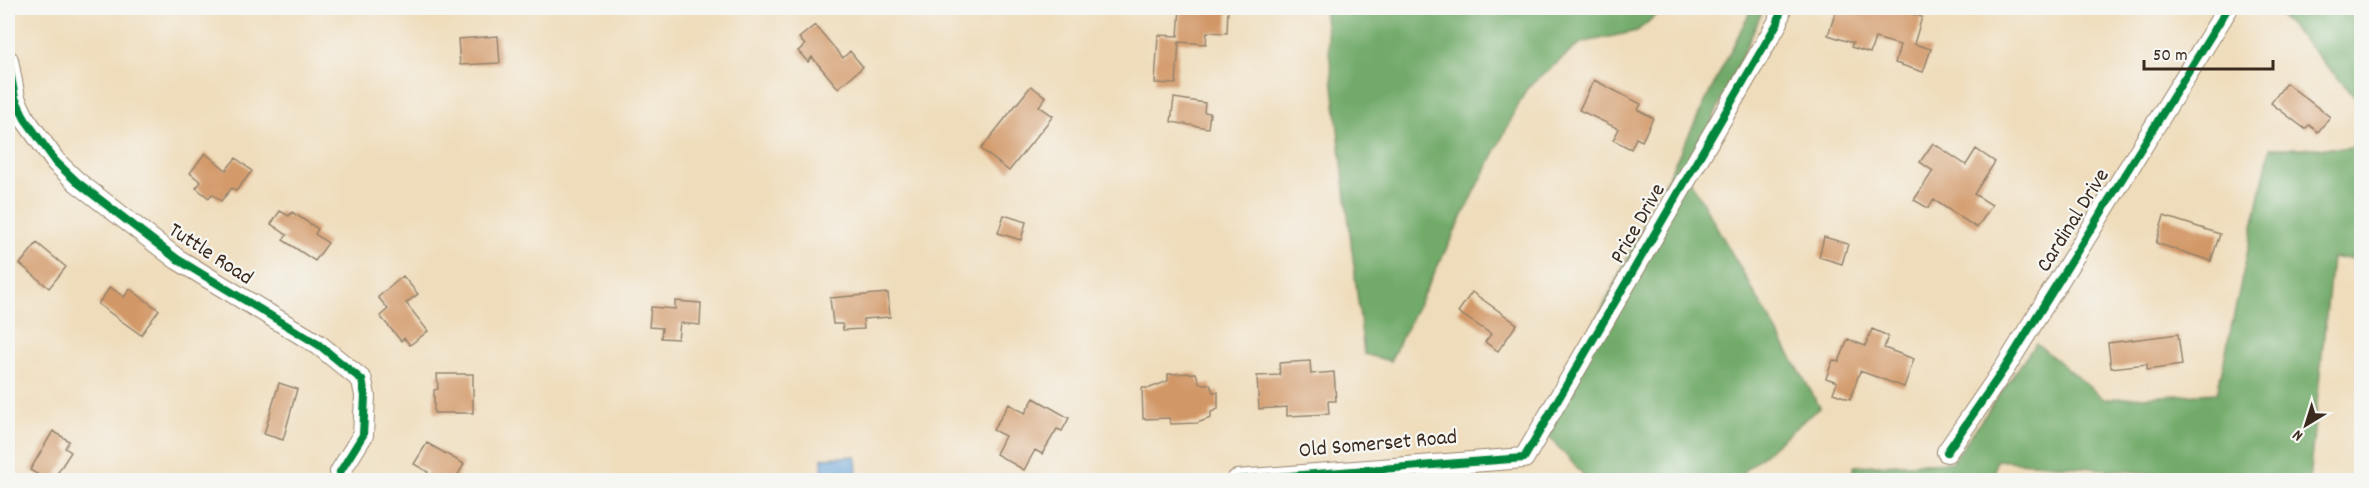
<svg xmlns="http://www.w3.org/2000/svg" width="2369" height="488" viewBox="0 0 2369 488" font-family="Dekko,sans-serif">
<style>
.forest{fill:#71aa69;stroke:#566a44;stroke-width:1.5}
.water{fill:#65a0d5;stroke:#50657a;stroke-width:1.5}
.building{fill:#d29766}
.lines{fill:none;stroke-linecap:round;stroke-linejoin:round}
.minor-casing{stroke:#95836c;stroke-width:22}
.minor{stroke:#fff;stroke-width:20}
.cycleway-casing{stroke:#f6f6f2;stroke-width:11}
.cycleway{stroke:#00873e;stroke-width:8}
.labels{text-anchor:middle;dominant-baseline:central;stroke-width:4.5;stroke-linejoin:round;paint-order:stroke}
.street-label{font-size:22px;fill:#3b2a1e;stroke:#f6f6f2}
</style>
<rect width="100%" height="100%" fill="#f6f6f2"/>
<filter id="ink" filterUnits="userSpaceOnUse"><feTurbulence type="fractalNoise" baseFrequency=".0167" numOctaves="2"/><feDisplacementMap in="SourceGraphic" scale="12" xChannelSelector="R" yChannelSelector="G"/><feConvolveMatrix kernelMatrix="1 2 1 2 8 2 1 2 1" color-interpolation-filters="sRGB"/></filter>
<filter id="wash" filterUnits="userSpaceOnUse"><feTurbulence type="fractalNoise" baseFrequency=".008" numOctaves="4" result="noise"/><feDisplacementMap in="SourceGraphic" scale="24" xChannelSelector="R" yChannelSelector="G"/><feGaussianBlur stdDeviation="1.35" result="paint"/><feColorMatrix in="noise" values="0 0 0 0 0 0 0 0 0 0 0 0 0 0 0 0 0 1.4 0 .05"/><feComposite in="paint" operator="in"/></filter>
<g filter="url(#wash)">
<rect width="100%" height="100%" fill="#efdcba"/>
<path class="forest" d="M1324 8H1665L1637 31 1581 43 1527 88 1390 361 1364 354Z
M1752 8H1764L1687 175 1820 407 1743 472V480H1588L1542 429Z
M2281 8H2361V103L2279 14Z
M2361 131V259L2332 258 2309 480H2231L1996 460 1994 480H1853V466L1952 462 2036 343 2104 399 2217 393 2270 148H2352Z"/>
<path class="water" d="M856 456 857 473 822 474V458Z"/>
<g id="blocks">
<path class="building" d="M1180 8H1228L1227 33 1207 32 1206 44 1179 42 1176 84 1155 83 1158 35 1178 36Z
M1837 8H1892L1922 17 1914 44 1931 49 1923 72 1895 63 1900 45 1875 38 1870 53 1851 47 1853 43 1828 35Z
M815 25 843 58 850 51 863 67 838 88 812 57 808 62 798 51 805 45 799 38Z
M498 36 500 63 460 65 458 39Z
M1594 80 1641 104 1638 110 1653 118 1642 141 1636 138 1631 149 1613 140 1619 129 1579 110Z
M2286 83 2330 117 2318 132 2309 125 2305 129 2271 103Z
M1031 86 1046 97 1039 106 1053 116 1009 171 981 149Z
M1174 98 1205 103 1204 112 1210 113 1208 128 1171 122Z
M1933 143 1966 165 1976 149 1995 162 1974 194 1992 205 1977 228 1934 200 1928 208 1914 200 1933 171 1920 162Z
M205 153 226 170 236 158 252 171 236 191 232 188 221 201 212 194 209 198 196 188 201 182 190 173Z
M280 211 289 216 292 212 318 229 315 234 328 243 315 261 283 240 287 235 271 224Z
M1004 215 1026 222 1021 240 998 233Z
M2164 216 2220 234 2211 261 2156 243Z
M1824 237 1848 244 1842 264 1819 257Z
M37 243 66 267 49 288 20 264Z
M403 276 418 294 406 303 428 331 410 345 404 338 401 341 380 316 388 309 378 297Z
M110 287 124 297 130 289 159 310 141 335 98 304Z
M1472 292 1517 324 1498 351 1485 342 1491 334 1458 312Z
M888 293 890 317 863 319 864 329 843 330 842 324H833L830 298Z
M675 301 701 303 700 325 680 323 678 339 661 338 662 328 649 327 651 307 675 309Z
M1872 329 1888 336 1884 348 1914 359 1904 387 1860 371 1850 399 1833 393 1837 382 1826 378 1833 360 1839 362 1848 339 1865 346Z
M2178 334 2182 365 2147 370V364L2111 368 2108 343Z
M1310 361 1311 374 1334 372 1336 401H1328L1329 414 1287 416V407L1259 409 1257 376 1280 375 1279 363Z
M1196 373 1200 384H1210L1213 392H1218V409L1211 412V418L1197 423 1171 424 1169 418 1143 419 1142 388H1150L1168 381V374Z
M437 374H473V413H434V390L438 389Z
M279 383 297 389 283 440 264 434Z
M1034 398 1069 418 1062 431 1057 429 1042 454 1035 450 1024 470 996 454 1005 436 993 430 1009 404 1025 413Z
M53 431 69 441 65 448 71 452 53 480H47L30 470Z
M427 443 464 464 455 480H422L428 472 414 464Z"/>
</g>
</g>
<g filter="url(#ink)">
<use href="#blocks" fill-opacity="0" stroke="#95836c" stroke-width="1.5"/>
<g class="lines">
<g class="minor-casing">
<path id="minor" d="M8 60 15 98 25 119 56 162 77 182 177 259 319 345 362 380 365 396 363 435 340 472
M1947 452 2006 366 2228 8
M1237 480 1524 458 1778 22 1781 8"/>
</g>
<use href="#minor" class="minor"/>
<g class="cycleway-casing">
<path id="cycleway" d="M8 60 15 98 25 119 56 162 77 182 177 259 319 345 362 380 365 396 363 435 340 472
M1947 452 2006 366 2228 8
M1237 480 1524 458 1778 22 1781 8"/>
</g>
<use href="#cycleway" class="cycleway"/>
</g>
</g>
<g class="labels">
<g class="street-label">
<text transform="translate(2074 221) rotate(-58)">Cardinal Drive</text>
<text transform="translate(1639 224) rotate(-60)">Price Drive</text>
<text transform="translate(210 255) rotate(33)">Tuttle Road</text>
<text transform="translate(1378 445) rotate(-5)">Old Somerset Road</text>
</g>
</g>
<rect width="2369" height="488" fill="none" stroke="#f6f6f2" stroke-width="30"/>
<g transform="translate(2306 425) rotate(218)" stroke="#f6f6f2" stroke-width="4.5" paint-order="stroke">
<path d="M0-4.5L10 22L0 15L-10 22Z" fill="#3b2a1e"/>
<text y="-9" font-size="16" font-weight="bold" text-anchor="middle" fill="#3b2a1e">N</text>
</g>
<path d="M2144 60v9h129v-9" fill="none" stroke="#3b2a1e" stroke-width="3"/>
<text x="2153" y="60" font-size="18" fill="#3b2a1e" stroke="#f6f6f2" stroke-width="4.5" paint-order="stroke">50 m</text>
</svg>
